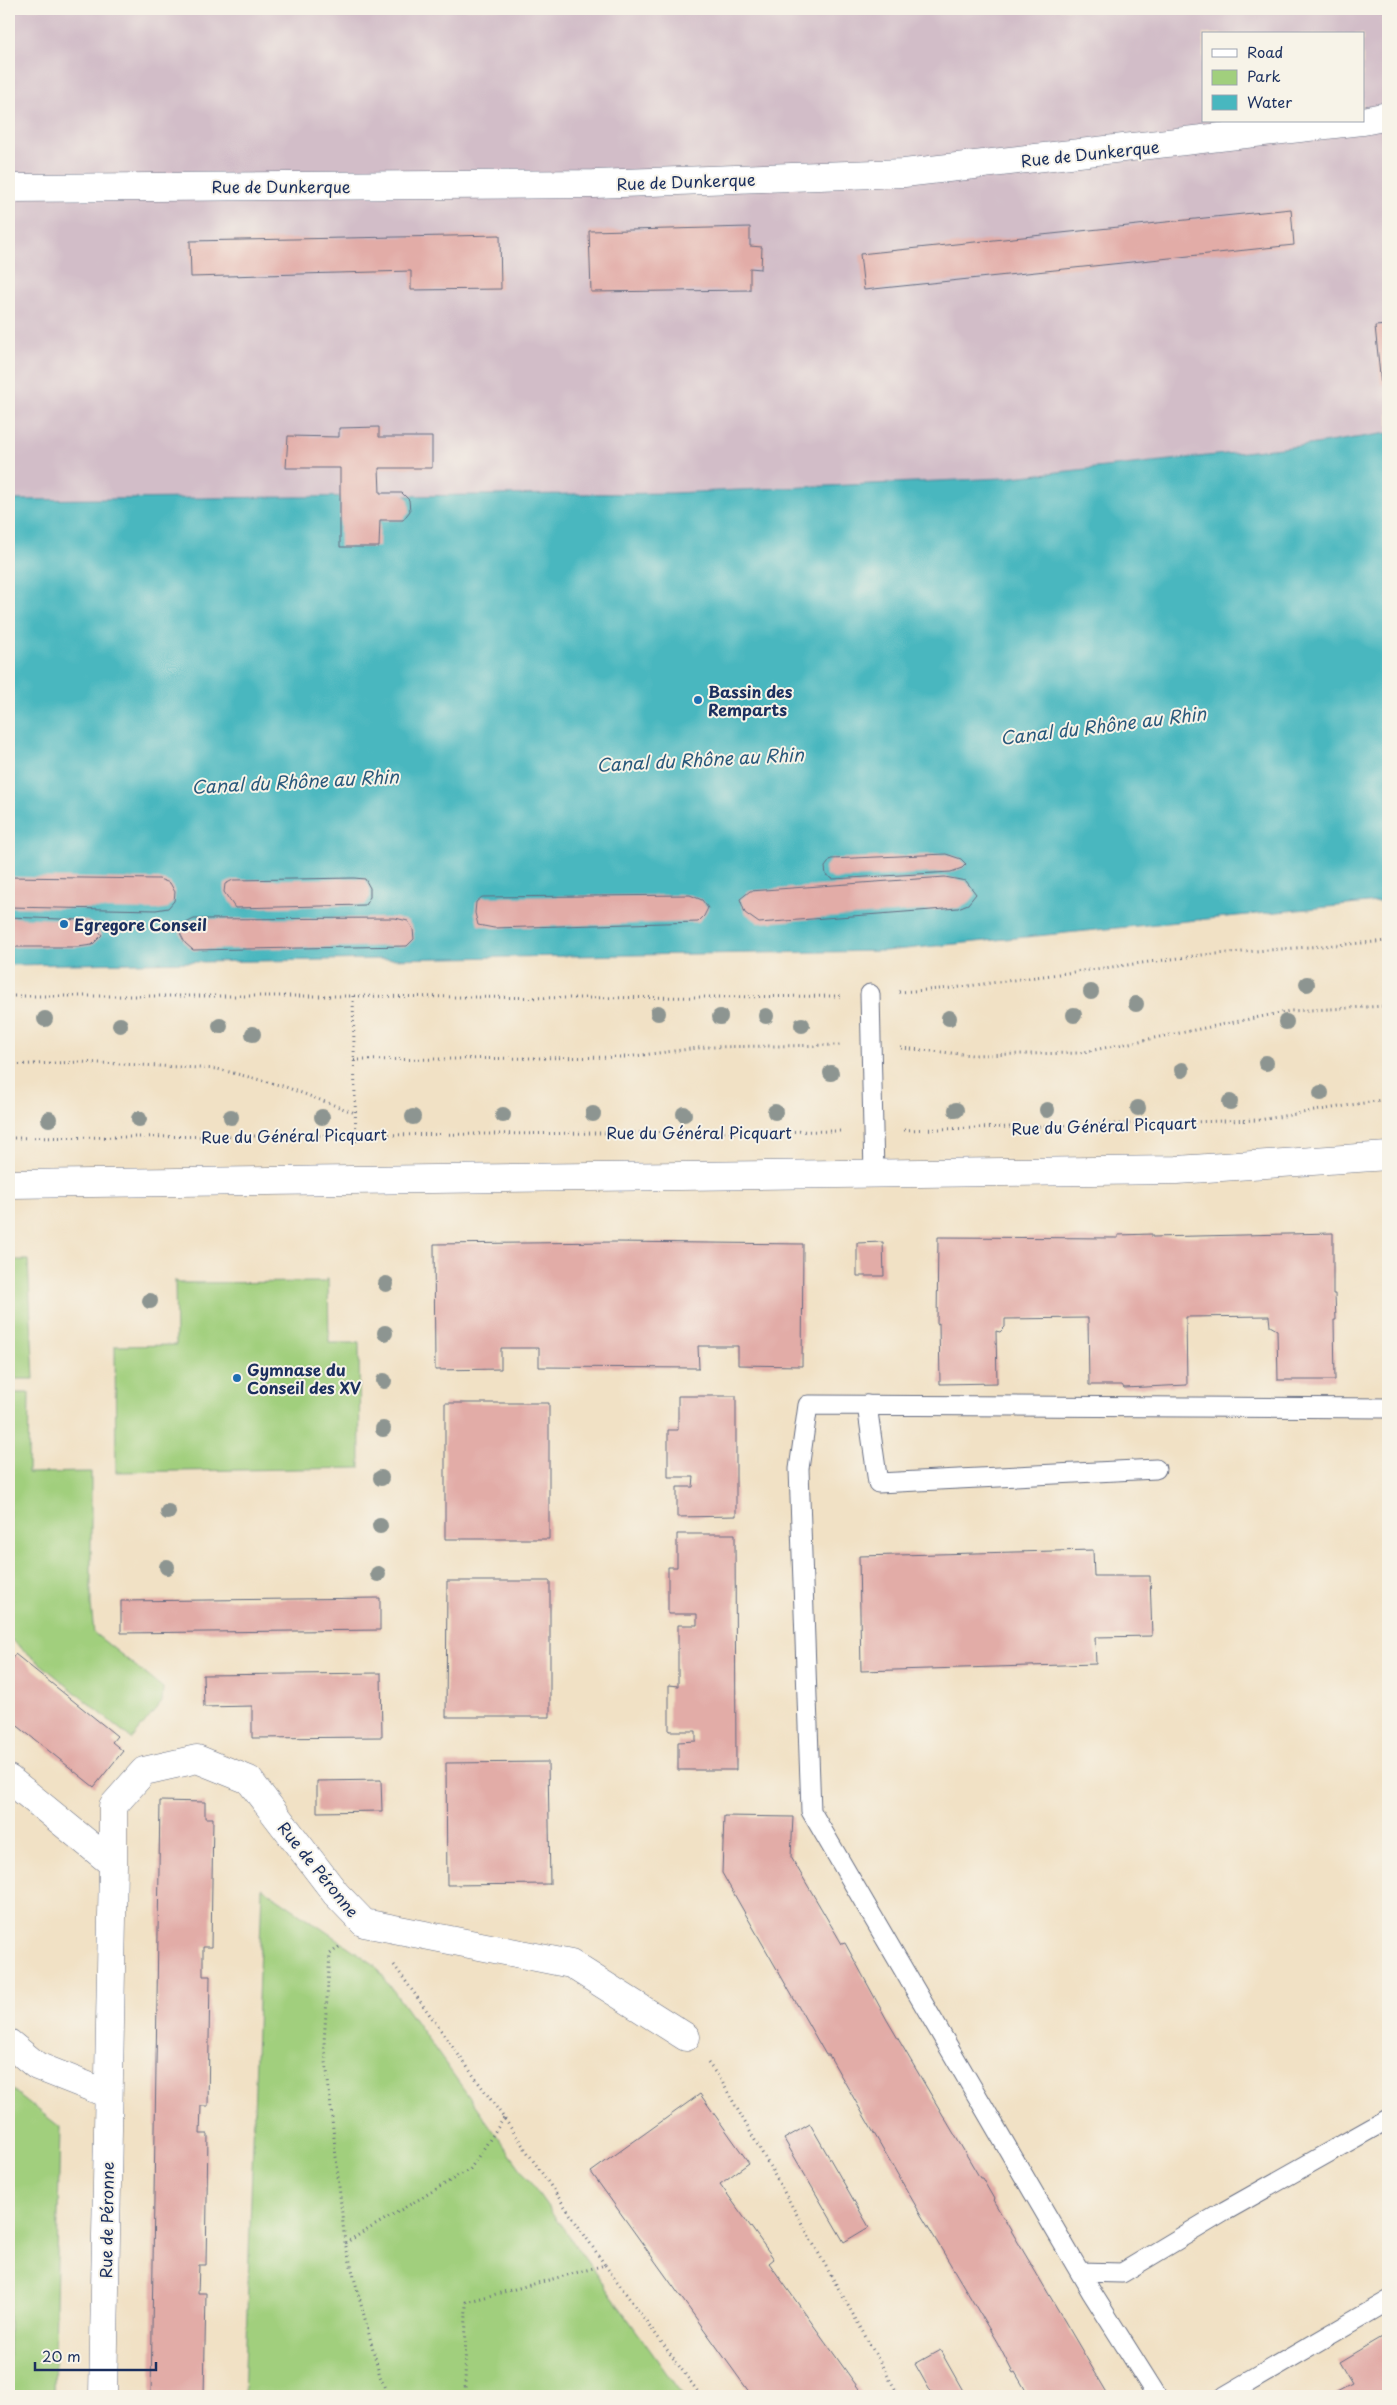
<svg xmlns="http://www.w3.org/2000/svg" width="1397" height="2405" viewBox="0 0 1397 2405" font-family="'Playpen Sans',sans-serif">
<style>
.industrial{fill:#d2bdc8;fill-rule:evenodd}
.green{fill:#a1cf7d;stroke:#5e7f6e}
.water{fill:#48b7bf;stroke:#32738e}
.building{fill:#e2aca7}
.lines{fill:none;stroke-linecap:round;stroke-linejoin:round}
.service-casing{stroke:#666d82;stroke-width:21}
.minor-casing{stroke:#666d82;stroke-width:29}
.secondary-casing{stroke:#666d82;stroke-width:29}
.path{stroke:#666d82;stroke-width:3;stroke-dasharray:1 4;stroke-linecap:butt}
.service{stroke:#fff;stroke-width:19}
.minor{stroke:#fff;stroke-width:28}
.secondary{stroke:#fff;stroke-width:28}
.tree{fill:#8d9591}
.poi-dot{fill:#1f6fb2;stroke:#f7f3e8;stroke-width:2}
.labels{text-anchor:middle;dominant-baseline:central;stroke-width:4;stroke-linejoin:round;paint-order:stroke}
.street-label{font-size:16px;fill:#1b2f5e;stroke:#f7f3e8}
.poi-label{font-size:16px;font-weight:bold;fill:#1b2f5e;stroke:#f7f3e8;text-anchor:start}
.water-label{font-size:18px;font-style:italic;fill:#28587b;stroke:#f7f3e8}
</style>
<rect width="100%" height="100%" fill="#f7f3e8"/>
<filter id="ink" filterUnits="userSpaceOnUse"><feTurbulence type="fractalNoise" baseFrequency=".02" numOctaves="2"/><feDisplacementMap in="SourceGraphic" scale="10" xChannelSelector="R" yChannelSelector="G"/><feConvolveMatrix kernelMatrix="1 2 1 2 8 2 1 2 1" color-interpolation-filters="sRGB"/></filter>
<filter id="wash" filterUnits="userSpaceOnUse"><feTurbulence type="fractalNoise" baseFrequency=".0096" numOctaves="4" result="noise"/><feDisplacementMap in="SourceGraphic" scale="20" xChannelSelector="R" yChannelSelector="G"/><feGaussianBlur stdDeviation="1.12" result="paint"/><feColorMatrix in="noise" values="0 0 0 0 0 0 0 0 0 0 0 0 0 0 0 0 0 1.4 0 .05"/><feComposite in="paint" operator="in"/></filter>
<g filter="url(#wash)">
<rect width="100%" height="100%" fill="#f1e1c5"/>
<path class="industrial" d="M9 9H1388V433L1309 445 1003 478 673 493 9 500ZM1203 34H1363V121H1203Z"/>
<path class="green" d="M9 1260H28L34 1379H9Z
M326 1279H328L329 1343H359L360 1468 116 1472 115 1346 176 1345 175 1280 178 1283 325 1282Z
M9 1393H29L28 1473 91 1472V1605L94 1633 163 1688 162 1702 132 1739 9 1638Z
M262 1888 375 1965 683 2396H244Z
M9 2087 60 2127 54 2396H9Z"/>
<path class="water" d="M1388 433V901L885 951 9 965V500L673 493 1003 478 1309 445Z"/>
<g id="blocks">
<path class="building" d="M1291 209 1294 245 864 290 860 254Z
M750 227V246L762 247 761 269 750 268V290L591 292 589 231Z
M500 235 501 289 411 290V271L191 277 190 241Z
M1388 325V384L1381 385 1375 326Z
M379 427V437H432V468H379L380 493H402L409 500 410 511 403 520H380L379 547H340V468H286L288 436 339 437V428Z
M946 854 961 859 966 864 962 868 951 872 833 879 826 875 825 867 831 859Z
M9 877 159 879 170 883 175 892 174 901 168 908 156 910 9 907Z
M945 877 966 881 976 894 968 904 958 908 759 923 745 913 740 899 750 891Z
M354 878 365 879 370 888V897L365 905 235 908 224 892 225 884 233 880Z
M690 895 702 900 708 908 704 916 698 922 494 928 478 925 475 913 476 902 482 897Z
M9 917 85 920 94 925 102 935 92 945 78 947H9Z
M395 918 408 921 413 929 414 939 407 946 193 950 185 943 180 933 184 924 194 919Z
M1333 1233V1294H1335L1336 1320H1334L1335 1380H1278L1277 1330 1270 1326 1269 1316 1186 1317 1187 1385 1124 1388 1122 1385H1089L1088 1318 1005 1319V1327L1000 1332 996 1331 997 1383 940 1384 939 1323 937 1324 938 1237 1118 1238V1235L1152 1234V1237Z
M615 1242 803 1244 802 1366 738 1365V1346H698L699 1368 539 1367V1348H501V1369L435 1370 434 1244Z
M883 1242 884 1276H857V1243Z
M678 1396H736V1516L677 1517V1487H693L694 1477H668V1430H678Z
M445 1403H549V1539H445Z
M677 1534H735L736 1770H678V1742L696 1741V1731H669V1685L678 1686V1625H697V1614H668V1567H677Z
M1093 1550 1094 1576H1150L1152 1636 1095 1637 1096 1664 861 1671 859 1556Z
M447 1581H550V1717H446Z
M380 1598V1630L121 1633V1601Z
M15 1654 117 1736 112 1742 123 1751 94 1787 9 1719V1658L11 1660Z
M381 1673 382 1737 252 1738V1706L204 1707 203 1675Z
M548 1762 550 1884 447 1885 446 1763Z
M381 1780 382 1811 317 1812V1781Z
M160 1801 205 1802V1818H213L211 1947H203V1976H210L208 2106H201L200 2134H208L206 2265H199L198 2293H206L204 2396H151Z
M724 1816 793 1817 791 1857 842 1944 845 1943 887 2020 980 2178H982L994 2199 993 2200 1109 2396H1029L1015 2372 1013 2373 997 2342 921 2215 829 2055H826L722 1873Z
M700 2094 749 2163 720 2184 774 2259 769 2263 864 2396H752L591 2172Z
M810 2124 869 2227 844 2242 784 2139Z
M1388 2333V2396H1329L1352 2384 1339 2362Z
M940 2350 966 2396H933L915 2364Z"/>
</g>
</g>
<g filter="url(#ink)">
<use href="#blocks" fill-opacity="0" stroke="#666d82" stroke-width="1"/>
<g class="lines">
<g class="service-casing">
<path id="service" d="M870 994 874 1175
M867 1405 878 1483 1156 1469
M1080 2272 1122 2273 1225 2211 1388 2119
M1157 2396 1092 2293 811 1811 799 1469 808 1405 1388 1408
M1225 2396 1388 2301"/>
</g>
<g class="minor-casing">
<path id="minor" d="M1363 121 1388 116
M9 188 594 184 904 173 1361 121
M9 1779 113 1864 103 2396
M113 1864V1806L144 1771 197 1759 249 1780 336 1894 364 1923 571 1964 686 2037
M9 2043 37 2066 108 2094"/>
</g>
<g class="secondary-casing">
<path id="secondary" d="M9 1184 1177 1170 1388 1156"/>
</g>
<path class="path" d="M899 992 953 988 1202 955 1388 941
M9 996H353L574 998 841 996
M353 996 356 1145
M901 1048 972 1055 1079 1053 1290 1011 1388 1006
M354 1060 626 1057 706 1047 840 1045
M9 1065 79 1062 218 1069 283 1086 355 1113
M904 1130 1259 1120 1388 1099
M9 1138 843 1131
M339 1947 330 1954 324 2042 345 2243 380 2376 388 2396
M394 1965 504 2118 605 2265 466 2302 465 2396
M708 2063 721 2080 899 2396
M345 2243 470 2169 504 2118
M605 2265 701 2396"/>
<use href="#service" class="service"/>
<use href="#minor" class="minor"/>
<use href="#secondary" class="secondary"/>
</g>
<g class="tree">
<circle cx="1307" cy="984" r="8"/>
<circle cx="1091" cy="992" r="8"/>
<circle cx="1136" cy="1004" r="8"/>
<circle cx="658" cy="1013" r="8"/>
<circle cx="1074" cy="1015" r="8"/>
<circle cx="766" cy="1016" r="8"/>
<circle cx="720" cy="1017" r="8"/>
<circle cx="949" cy="1018" r="8"/>
<circle cx="45" cy="1019" r="8"/>
<circle cx="1286" cy="1022" r="8"/>
<circle cx="120" cy="1025" r="8"/>
<circle cx="802" cy="1025" r="8"/>
<circle cx="220" cy="1026" r="8"/>
<circle cx="253" cy="1034" r="8"/>
<circle cx="1266" cy="1063" r="8"/>
<circle cx="1182" cy="1070" r="8"/>
<circle cx="831" cy="1073" r="8"/>
<circle cx="1321" cy="1093" r="8"/>
<circle cx="1230" cy="1102" r="8"/>
<circle cx="1138" cy="1108" r="8"/>
<circle cx="956" cy="1110" r="8"/>
<circle cx="1047" cy="1110" r="8"/>
<circle cx="775" cy="1112" r="8"/>
<circle cx="593" cy="1114" r="8"/>
<circle cx="684" cy="1114" r="8"/>
<circle cx="503" cy="1115" r="8"/>
<circle cx="231" cy="1117" r="8"/>
<circle cx="322" cy="1117" r="8"/>
<circle cx="413" cy="1117" r="8"/>
<circle cx="49" cy="1119" r="8"/>
<circle cx="139" cy="1119" r="8"/>
<circle cx="386" cy="1284" r="8"/>
<circle cx="150" cy="1301" r="8"/>
<circle cx="385" cy="1333" r="8"/>
<circle cx="384" cy="1381" r="8"/>
<circle cx="383" cy="1429" r="8"/>
<circle cx="381" cy="1478" r="8"/>
<circle cx="168" cy="1512" r="8"/>
<circle cx="380" cy="1526" r="8"/>
<circle cx="167" cy="1567" r="8"/>
<circle cx="378" cy="1574" r="8"/>
</g>
</g>
<g class="poi-dot">
<circle cx="698" cy="700" r="5"/>
<circle cx="64" cy="924" r="5"/>
<circle cx="237" cy="1378" r="5"/>
</g>
<g class="labels">
<g class="street-label">
<text transform="translate(1090 153) rotate(-6)">Rue de Dunkerque</text>
<text transform="translate(686 181) rotate(-2)">Rue de Dunkerque</text>
<text x="281" y="186">Rue de Dunkerque</text>
<text transform="translate(1104 1125) rotate(-2)">Rue du Général Picquart</text>
<text x="699" y="1132">Rue du Général Picquart</text>
<text transform="translate(294 1135) rotate(-1)">Rue du Général Picquart</text>
<text transform="translate(319 1869) rotate(51)">Rue de Péronne</text>
<text transform="translate(106 2220) rotate(-89)">Rue de Péronne</text>
</g>
<g class="poi-label">
<text x="708" y="691">Bassin des<tspan x="708" dy="18">Remparts</tspan></text>
<text x="74" y="924">Egregore Conseil</text>
<text x="247" y="1369">Gymnase du<tspan x="247" dy="18">Conseil des XV</tspan></text>
</g>
<g class="water-label">
<text transform="translate(1103 725) rotate(-7)">Canal du Rhône au Rhin</text>
<text transform="translate(700 759) rotate(-3)">Canal du Rhône au Rhin</text>
<text transform="translate(295 781) rotate(-3)">Canal du Rhône au Rhin</text>
</g>
</g>
<rect width="1397" height="2405" fill="none" stroke="#f7f3e8" stroke-width="30"/>
<rect x="1202" y="32" width="162" height="90" fill="#f7f3e8" stroke="#9fa5b1"/>
<rect x="1212" y="49" width="25" height="8" fill="#ffffff" stroke="#9fa5b1"/>
<text x="1247" y="58" font-size="15" fill="#1b2f5e">Road</text>
<rect x="1212" y="70" width="25" height="15" fill="#a1cf7d" stroke="#9fa5b1"/>
<text x="1247" y="82" font-size="15" fill="#1b2f5e">Park</text>
<rect x="1212" y="95" width="25" height="15" fill="#48b7bf" stroke="#9fa5b1"/>
<text x="1247" y="108" font-size="15" fill="#1b2f5e">Water</text>
<path d="M35 2362v8h121v-8" fill="none" stroke="#1b2f5e" stroke-width="2.5"/>
<text x="42" y="2362" font-size="15" fill="#1b2f5e" stroke="#f7f3e8" stroke-width="4" paint-order="stroke">20 m</text>
</svg>
